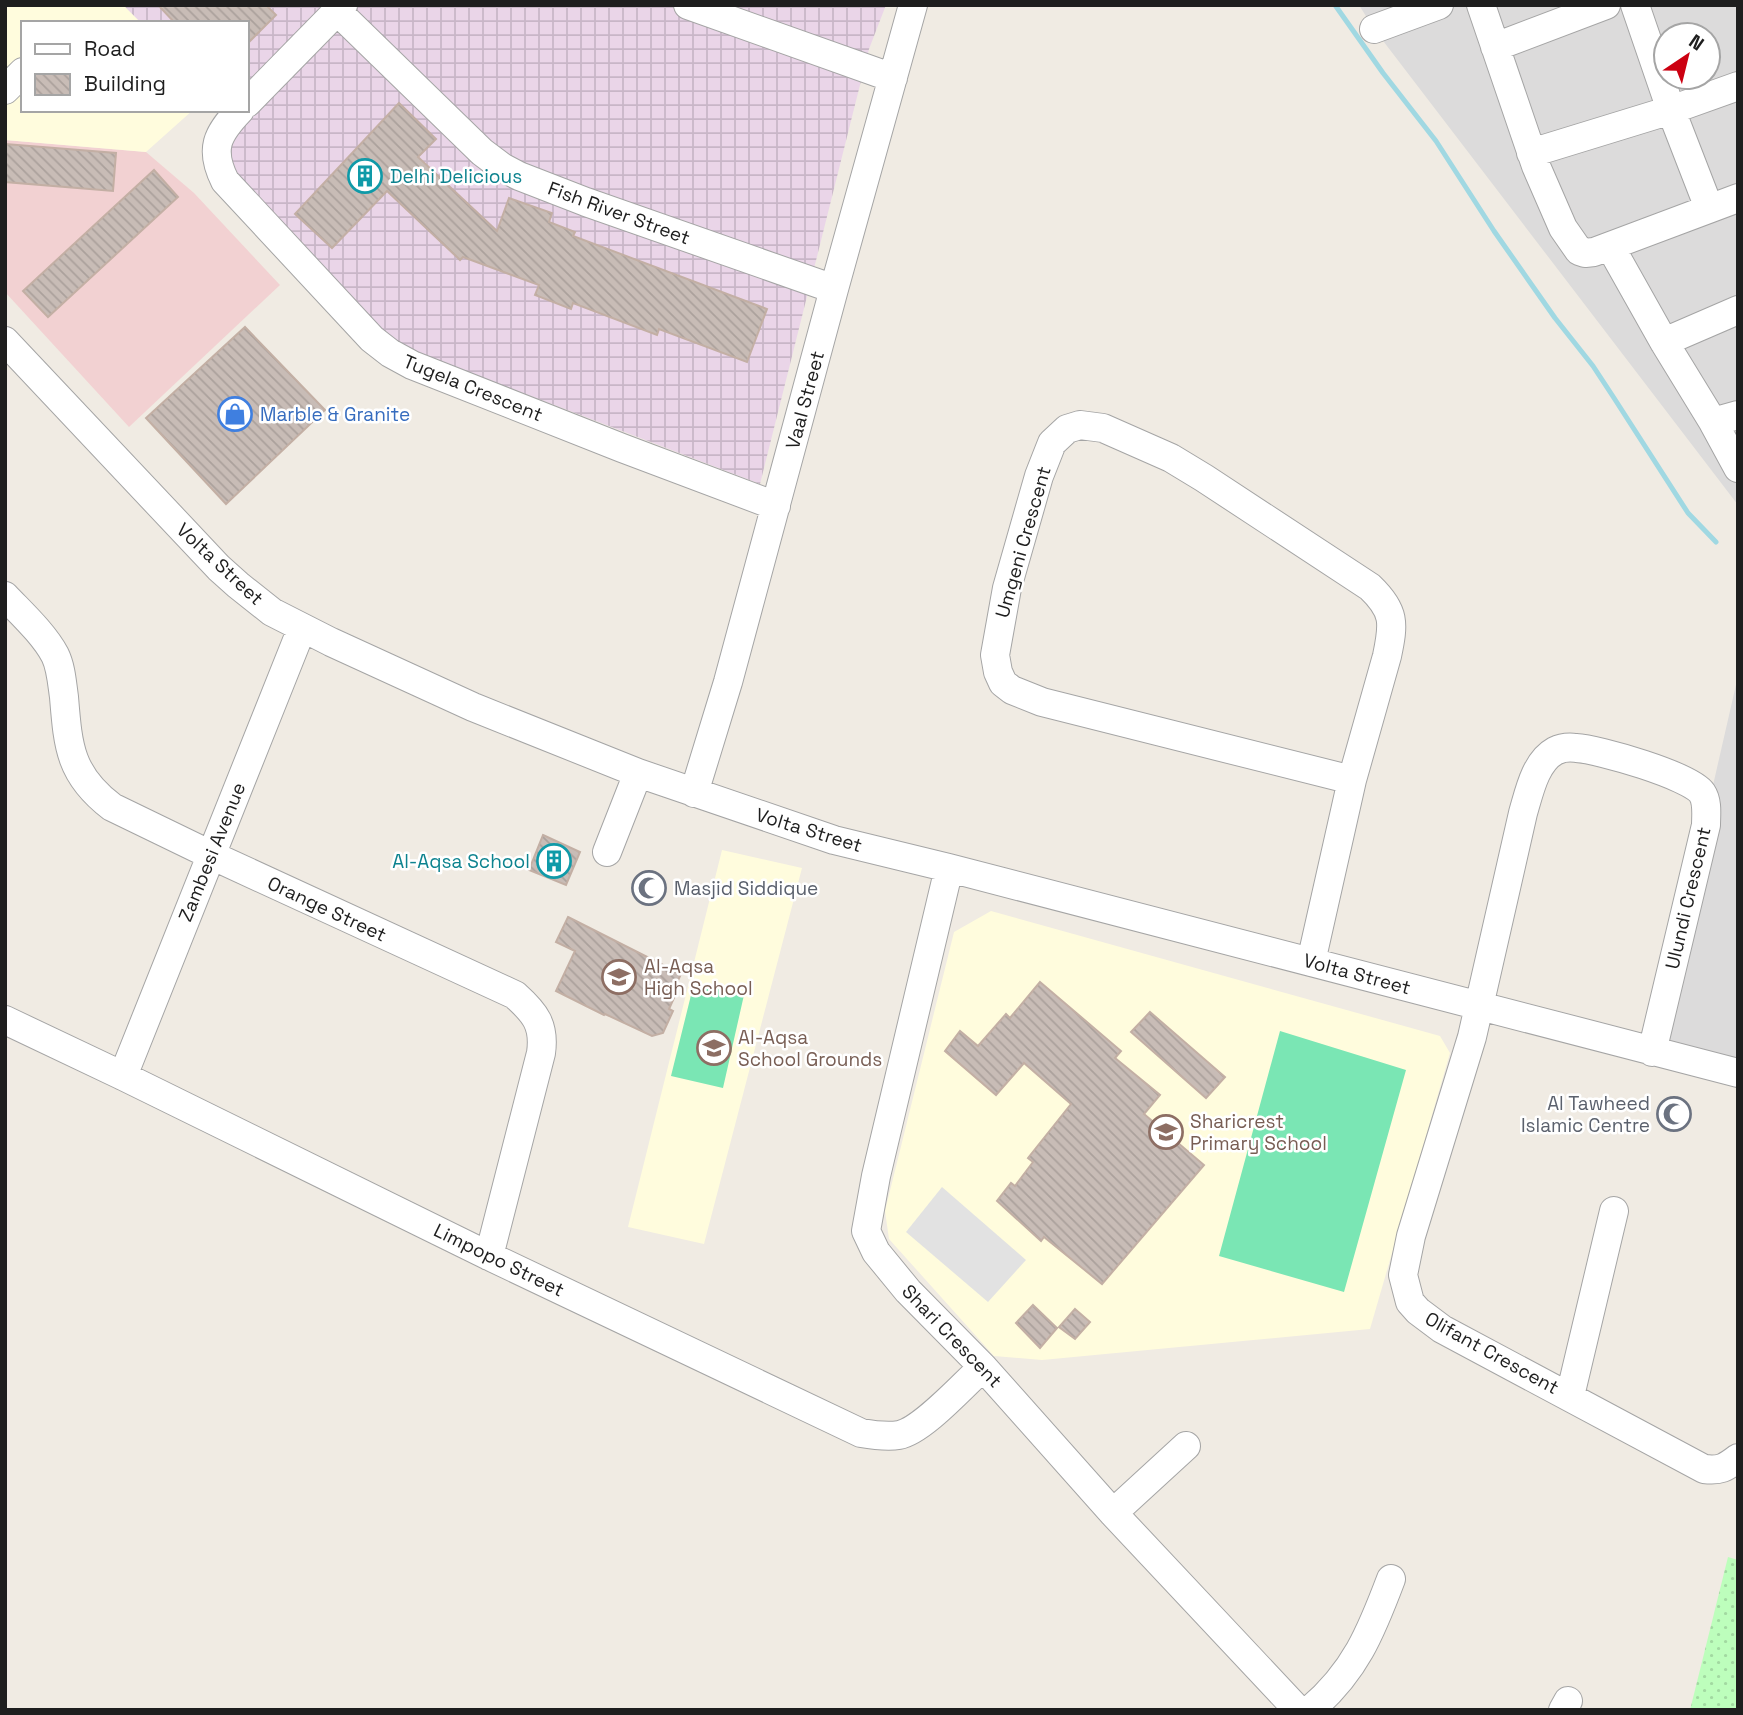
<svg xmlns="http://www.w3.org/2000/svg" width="1743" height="1715" viewBox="0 0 1743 1715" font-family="'Space Grotesk',sans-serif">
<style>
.residential{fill:#dcdbdb;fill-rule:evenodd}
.commercial{fill:#f2d1d2}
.industrial{fill:url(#industrial-grid)}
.education{fill:#fffcdd}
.park{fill:url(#park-dots)}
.pitch{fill:#7ae6b4}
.parking{fill:#e2e2e2}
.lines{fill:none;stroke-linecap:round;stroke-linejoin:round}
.stream{stroke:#a0d8e2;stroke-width:5}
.building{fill:url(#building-back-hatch);stroke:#c3afa4;stroke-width:2}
.minor-casing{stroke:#a5a5a5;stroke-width:30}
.minor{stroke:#fff;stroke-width:28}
.labels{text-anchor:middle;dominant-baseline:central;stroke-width:5;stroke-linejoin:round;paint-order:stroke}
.culture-label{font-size:19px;fill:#0d838f;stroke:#fff;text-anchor:start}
.street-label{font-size:19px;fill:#1e1e1e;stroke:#fff}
.shop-label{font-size:19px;fill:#366cbe;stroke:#fff;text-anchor:start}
.worship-label{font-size:19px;fill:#5b616d;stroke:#fff;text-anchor:start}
.education-label{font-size:19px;fill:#785e54;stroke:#fff;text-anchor:start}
</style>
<defs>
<pattern id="industrial-grid" width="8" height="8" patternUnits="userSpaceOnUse" patternTransform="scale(1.75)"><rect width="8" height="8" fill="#ead5e8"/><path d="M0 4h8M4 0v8" fill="none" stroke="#c8b6c7"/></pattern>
<pattern id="park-dots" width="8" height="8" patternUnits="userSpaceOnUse" patternTransform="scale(1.75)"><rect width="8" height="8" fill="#bdfebc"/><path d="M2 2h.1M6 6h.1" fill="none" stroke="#a2d9a1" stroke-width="1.8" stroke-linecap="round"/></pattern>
<pattern id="building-back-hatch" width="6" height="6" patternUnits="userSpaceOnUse" patternTransform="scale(1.75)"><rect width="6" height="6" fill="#c8bcb6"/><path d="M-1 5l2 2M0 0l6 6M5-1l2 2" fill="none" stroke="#aba19c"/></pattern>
</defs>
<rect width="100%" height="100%" fill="#f0ebe3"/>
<path class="residential" d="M1359 5H1738V505L1374 29ZM1666 35H1708V77H1666Z
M1738 676V1073L1652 1052Z"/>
<path class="commercial" d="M5 140 146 152 194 193 280 285 129 427 5 292Z"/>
<path class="industrial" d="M123 5H886L869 49 760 484 393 343 228 171 217 110H247V23H141Z"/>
<path class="education" d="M5 5H123L141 23H23V110H193L146 152 5 140Z
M722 850 802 868 704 1244 628 1227Z
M991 911 1440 1036 1450 1053 1370 1329 1042 1360 994 1356 889 1239 885 1211 954 932Z"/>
<path class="park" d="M1728 1557 1738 1560V1710H1690Z"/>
<path class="pitch" d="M694 983 744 995 723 1088 671 1076Z
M1280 1031 1406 1070 1344 1292 1219 1256Z"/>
<path class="parking" d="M942 1187 1026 1260 988 1302 906 1232Z"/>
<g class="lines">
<path class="stream" d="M1335 5 1383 73 1436 141 1494 231 1555 318 1593 366 1614 398 1688 513 1716 542"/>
</g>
<path class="building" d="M158 5H266L276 15 247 44V23H175Z
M399 103 436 139 418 157 497 231 509 198 552 213 549 222 575 232 573 236 767 309 747 362 659 329 657 335 573 303 571 309 535 295 539 285 463 257 460 260 387 191 332 248 295 214Z
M5 144 116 153 113 191 5 182Z
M154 170 178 197 48 317 23 291Z
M245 327 325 410 226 504 146 418Z
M543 835 580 852 566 885 529 870Z
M568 917 681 974 674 989 677 991 669 1009 673 1011 663 1033 652 1036 605 1014 604 1015 556 991 575 951 556 942Z
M1040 982 1121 1051 1115 1058 1160 1095 1144 1114 1204 1165 1102 1284 1044 1237 1041 1241 997 1201 1011 1183 1015 1186 1033 1162 1028 1158 1071 1104 1024 1063 996 1095 945 1051 960 1031 978 1046 1006 1014 1010 1018Z
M1150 1012 1225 1077 1206 1098 1131 1032Z
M1033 1305 1057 1328 1040 1348 1016 1323Z
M1075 1309 1090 1322 1075 1339 1059 1327Z"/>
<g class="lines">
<g class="minor-casing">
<path id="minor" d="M688 5 893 78
M1481 5 1536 166 1563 228 1579 251 1585 253 1594 252 1610 246 1664 342 1713 422 1738 468
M1635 5 1671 110 1709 208
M337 11 482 152 502 167 519 176 586 202 834 289
M1374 29 1439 5
M1495 47 1606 5
M5 90 23 72
M247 103 343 5
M240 110C217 134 209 149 225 181L372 339 390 353 412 365 622 448 776 506
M1531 153 1671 110 1738 86
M1610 246 1738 198
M5 341 219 568 238 585 272 612 331 642 473 707 638 773 834 840 949 868 1738 1073
M1664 342 1738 310
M1713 422 1738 415
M5 596C21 613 44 634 55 655 61 667 62 683 64 697 68 747 70 775 112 807L211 855 515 995C535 1013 545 1025 541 1053L489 1256
M694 793 728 682 834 289 913 5
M607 852 638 773
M949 868 876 1176 866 1231 876 1252 908 1291 983 1367 1113 1513 1298 1710
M1311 962 1352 780 1387 656C1394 623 1395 611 1370 587L1204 478 1171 458 1103 428 1080 425 1067 429 1052 443 1039 476 1007 588 995 655 998 672 1003 683 1012 690 1042 702 1352 780
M5 1020 123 1076 489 1256 861 1433C873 1435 886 1437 899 1435 922 1431 964 1384 983 1367
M1652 1052 1706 825C1706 815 1708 802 1702 793 1691 776 1598 749 1576 748 1569 747 1561 748 1555 751 1535 762 1529 793 1523 813L1472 1037 1411 1236 1403 1275 1410 1302 1418 1311 1442 1329 1704 1469C1720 1471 1725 1468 1738 1458
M123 1076 302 628
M1570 1396 1614 1211
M1113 1513 1186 1446
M1310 1710C1355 1672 1371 1632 1391 1579
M1563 1710 1568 1701"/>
</g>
<use href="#minor" class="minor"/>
</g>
<defs>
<g id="building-ring" transform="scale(1.75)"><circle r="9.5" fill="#fff" stroke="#0f9aa8" stroke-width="1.5"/><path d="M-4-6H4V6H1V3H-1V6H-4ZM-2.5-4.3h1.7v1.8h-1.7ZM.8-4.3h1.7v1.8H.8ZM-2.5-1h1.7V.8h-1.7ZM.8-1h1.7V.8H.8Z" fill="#0f9aa8"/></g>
<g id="shop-ring" transform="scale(1.75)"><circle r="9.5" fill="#fff" stroke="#3f7fe0" stroke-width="1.5"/><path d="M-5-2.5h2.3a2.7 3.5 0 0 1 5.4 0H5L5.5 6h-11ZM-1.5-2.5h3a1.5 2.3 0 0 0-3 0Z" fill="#3f7fe0"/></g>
<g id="mosque-ring" transform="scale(1.75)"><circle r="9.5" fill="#fff" stroke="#6b7280" stroke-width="1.5"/><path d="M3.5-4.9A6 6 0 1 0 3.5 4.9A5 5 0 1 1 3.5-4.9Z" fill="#6b7280"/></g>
<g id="school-ring" transform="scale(1.75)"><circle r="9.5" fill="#fff" stroke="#8d6e63" stroke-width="1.5"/><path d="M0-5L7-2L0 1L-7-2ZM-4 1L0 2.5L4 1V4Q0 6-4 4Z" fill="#8d6e63"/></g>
</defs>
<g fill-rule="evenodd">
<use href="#building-ring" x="365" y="176"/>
<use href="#shop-ring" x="235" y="414"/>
<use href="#building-ring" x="554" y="861"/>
<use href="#mosque-ring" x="649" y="888"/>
<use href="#school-ring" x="619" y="977"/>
<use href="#school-ring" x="714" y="1048"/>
<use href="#mosque-ring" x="1674" y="1114"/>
<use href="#school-ring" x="1166" y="1132"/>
</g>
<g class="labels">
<g class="culture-label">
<text x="390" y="176">Delhi Delicious</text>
<text x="530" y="861" text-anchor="end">Al-Aqsa School</text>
</g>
<g class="street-label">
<text transform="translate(619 213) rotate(20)">Fish River Street</text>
<text transform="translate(473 388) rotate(22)">Tugela Crescent</text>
<text transform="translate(805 400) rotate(-75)">Vaal Street</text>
<text transform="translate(1023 542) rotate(-74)">Umgeni Crescent</text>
<text transform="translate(220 564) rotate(43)">Volta Street</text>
<text transform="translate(809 830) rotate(17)">Volta Street</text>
<text transform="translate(212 852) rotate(-68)">Zambesi Avenue</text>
<text transform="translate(1688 898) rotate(-77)">Ulundi Crescent</text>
<text transform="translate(327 909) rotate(25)">Orange Street</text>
<text transform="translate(1357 974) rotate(15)">Volta Street</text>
<text transform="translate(499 1260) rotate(26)">Limpopo Street</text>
<text transform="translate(952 1336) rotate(46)">Shari Crescent</text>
<text transform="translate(1492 1353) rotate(29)">Olifant Crescent</text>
</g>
<g class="shop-label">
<text x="260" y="414">Marble &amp; Granite</text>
</g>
<g class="worship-label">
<text x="674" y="888">Masjid Siddique</text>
<text x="1650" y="1103" text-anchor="end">Al Tawheed<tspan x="1650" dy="22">Islamic Centre</tspan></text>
</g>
<g class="education-label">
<text x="644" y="966">Al-Aqsa<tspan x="644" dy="22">High School</tspan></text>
<text x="738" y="1037">Al-Aqsa<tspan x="738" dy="22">School Grounds</tspan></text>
<text x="1190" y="1121">Sharicrest<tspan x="1190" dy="22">Primary School</tspan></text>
</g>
</g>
<rect width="1743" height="1715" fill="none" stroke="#1e1e1e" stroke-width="14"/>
<rect x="21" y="21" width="228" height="91" fill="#ffffff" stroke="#a5a5a5" stroke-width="2"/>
<rect x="35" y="44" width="35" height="10" fill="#ffffff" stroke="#a5a5a5" stroke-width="2"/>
<text x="84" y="56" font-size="21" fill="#1e1e1e">Road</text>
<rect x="35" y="74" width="35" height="21" fill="url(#building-back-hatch)" stroke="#a5a5a5" stroke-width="2"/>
<text x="84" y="91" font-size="21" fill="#1e1e1e">Building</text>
<g transform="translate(1687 56) rotate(35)"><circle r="33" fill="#ffffff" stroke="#a5a5a5" stroke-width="2"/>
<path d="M0-5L12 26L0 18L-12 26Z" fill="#cc0011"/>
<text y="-10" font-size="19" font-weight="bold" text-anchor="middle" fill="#1e1e1e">N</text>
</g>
</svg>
